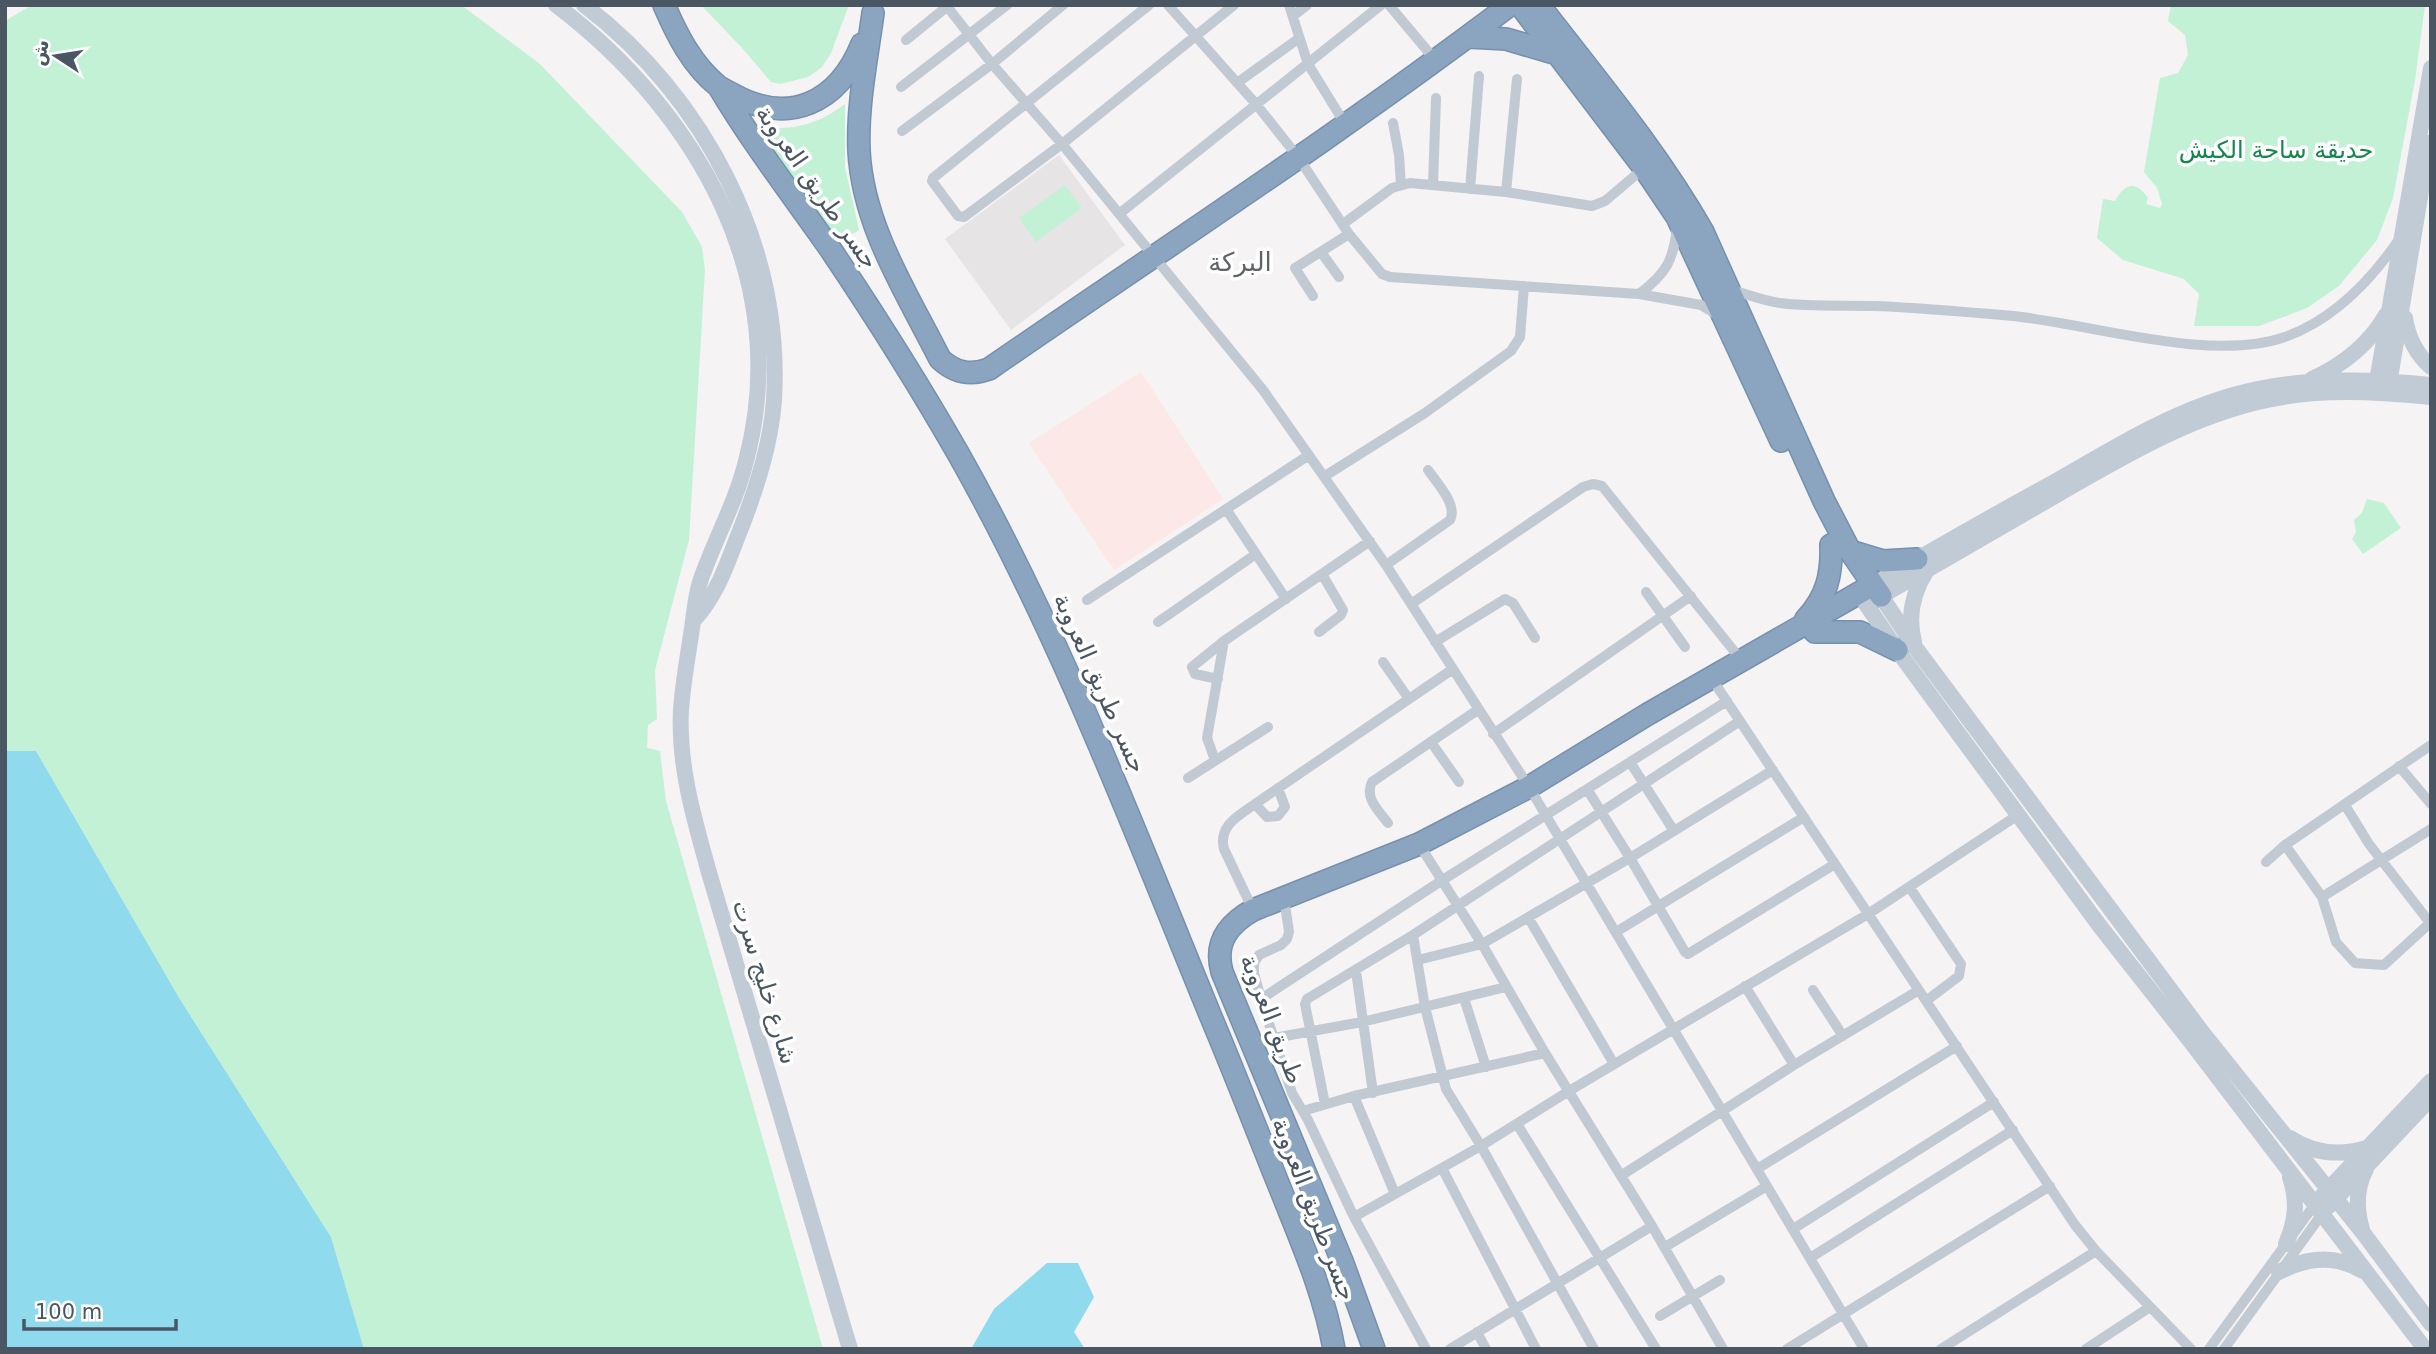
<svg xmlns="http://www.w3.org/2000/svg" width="2436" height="1354" viewBox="0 0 2436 1354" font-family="'DejaVu Sans',Cairo,sans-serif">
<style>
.education{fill:#e6e4e5}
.medical{fill:#fce8e6}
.green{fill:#c3f1d5}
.water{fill:#90daee}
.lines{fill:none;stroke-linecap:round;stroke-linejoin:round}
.highway-casing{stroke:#7690ad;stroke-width:24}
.street{stroke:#c1cad2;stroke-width:10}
.secondary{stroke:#c1cbd6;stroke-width:16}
.highway{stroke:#8ba5c1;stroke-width:21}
.labels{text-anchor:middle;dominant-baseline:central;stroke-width:7;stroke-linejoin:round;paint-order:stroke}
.park-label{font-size:24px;fill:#17864f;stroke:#fff}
.street-label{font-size:24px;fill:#4a5661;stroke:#fff}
.neighbourhood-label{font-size:26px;fill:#5f6368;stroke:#fff}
</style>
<rect width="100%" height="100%" fill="#f5f3f3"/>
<path class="education" d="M1059 155 1125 245 1011 330 945 239Z"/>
<path class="medical" d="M1141 372 1223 499 1114 570 1029 443Z"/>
<path class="green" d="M32 5H461L540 64 682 212 702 247 705 270 689 540 655 670 657 719 648 725 647 748 660 751 666 801 823 1349H364L331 1237 181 1001 36 751H5V21Z
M701 5H849L831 53 822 67 808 77 780 84 771 82 743 49Z
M2171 5H2425L2415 80 2393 198 2377 240 2339 286 2307 308 2259 326H2194L2199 294 2184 279 2123 260 2097 238 2103 199 2115 201C2125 183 2136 180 2148 198L2146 204 2160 208 2162 204 2157 188 2144 172 2160 78 2178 73 2188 55 2185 35 2168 21Z
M845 104V167L859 230 839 242 755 127 757 125C789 133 820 124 845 104Z
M1065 185 1082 208 1036 242 1019 218Z
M2367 499 2384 503 2401 528 2363 554 2352 539 2356 532 2354 520 2362 513Z"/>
<path class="water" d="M5 751H36L181 1001 331 1237 364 1349H5Z
M1047 1263H1078L1094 1297 1074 1332 1085 1349H971L994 1309Z"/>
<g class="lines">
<g class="highway-casing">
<path id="highway" d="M664 5C677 35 692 65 718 86 722 89 727 91 732 94 789 126 838 103 862 44
M1520 5 1644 168 1677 217 1781 441
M1539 5C1596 79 1657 151 1703 232L1824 501 1850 551 1881 596
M873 13C867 58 857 105 859 151 863 227 907 293 940 359 955 373 970 376 989 369 1163 249 1341 133 1510 5
M1469 37 1506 39 1557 54
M719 87C753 144 793 196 831 250 876 317 919 385 959 455 1060 634 1133 827 1211 1017 1235 1074 1257 1131 1280 1188 1301 1241 1324 1292 1334 1349
M1850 551 1883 561 1917 559
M1806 619C1827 597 1832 574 1831 545
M1815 632H1860L1897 650
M1374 1349 1342 1261 1222 972C1214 943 1228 924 1253 910L1419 844 1529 787 1648 714 1873 585"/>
</g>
<path class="street" d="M946 5 992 64 1062 144 1263 390 1386 565 1529 787 1864 1349
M1149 5 933 178 932 181 958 216 964 217 1062 144 1234 5
M1168 5 1256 104 1298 157 1349 234 1382 274 1390 277 1639 294 1701 305 1719 316
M1289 5 1308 64 1345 124
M1389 5 1436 61
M1293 16 1307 5
M906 40 949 5
M1237 83 1298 39
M901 87 1007 5
M1393 123 1399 155 1401 185
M902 131 992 64 1063 5
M1433 185 1436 98
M1470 189 1479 76
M1506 192 1517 79
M1119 214 1381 5
M1343 224 1392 188 1410 183 1506 192 1592 206 1605 201 1644 168
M1321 252 1339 277
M1729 289C1746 294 1763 301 1780 303 1811 307 1844 305 1876 306 1921 308 1967 312 2013 316 2092 324 2211 363 2285 337 2333 320 2372 279 2400 238
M1639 294C1666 274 1674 260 1677 226
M1313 296 1295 268 1349 234
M1325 476 1425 413 1511 351 1520 337 1524 286
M1226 509 1286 599
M1386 565 1450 520C1458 505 1437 483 1428 470
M1646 592 1685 647
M1087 600 1309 455
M1411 604 1583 487 1593 484 1602 486 1742 661
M1158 622 1256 554
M1319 632 1341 615 1343 610 1322 574
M1435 642 1505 599 1513 603 1535 638
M1383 662 1409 699
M1218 679 1195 674 1192 667 1224 641 1370 541
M1712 679 2075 1225 2096 1251 2191 1349
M1493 734 1691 596
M1431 742 1459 782
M1215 760 1207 738 1224 641
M1630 762 1674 831
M2399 766 2431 804
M1188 778 1268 727
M1587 789 1630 858 1685 952 1688 954 1835 864
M1255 804 1267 817 1278 816 1285 807 1278 788
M2345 805 2369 844 2430 923
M1388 823C1379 811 1364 798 1372 782L1479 709
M1419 844 1482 944 1545 1053 1652 1226 1723 1349
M2285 845 2322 897 2336 942 2355 963 2384 965 2431 922
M2266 862 2285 845 2431 745
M1910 888 1961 964 1959 976 1926 1001
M2322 897 2431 829
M1284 898 1289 932 1287 939 1281 945 1259 955 1254 963V973L1261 999 1292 1093 1308 1120 1354 1217 1426 1349
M1253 910 1224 849C1218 826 1238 816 1255 804L1453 669
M1528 917 1614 1064
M1616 932 1804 817
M1413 935 1425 1007 1446 1089 1481 1146 1594 1349
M1418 960 1482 944 1630 858 1773 770
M1356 971 1373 1093
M1745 986 1794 1065
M1813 990 1843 1036
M1464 998 1486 1067
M1261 999 1441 881 1727 701
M1274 1038 1362 1022 1506 987
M1354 1096 1395 1194
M1325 1104 1305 1004 1307 999 1413 935 1740 721
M1303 1111 1354 1096 1545 1053
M1517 1124 1656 1349
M1442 1168 1536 1349
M1757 1169 1957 1046
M1622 1175 1794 1065 1919 990
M1354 1217 1481 1146 1569 1091 1868 914 2018 815
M1793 1229 1994 1102
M1665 1247 1767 1186
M1810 1258 2013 1130
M1660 1316 1720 1280
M1477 1332 1486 1349
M1450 1349 1652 1226
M1787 1349 2050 1186
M1941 1349 2096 1251
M2086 1349 2150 1307
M2209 1349 2315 1204
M2224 1349 2322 1214"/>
<path class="secondary" d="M556 5C697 112 794 280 746 461 736 502 715 539 701 579 696 593 695 607 693 621 689 651 683 680 681 710 678 767 695 822 710 876L850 1349
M584 5C705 97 783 247 774 400 771 442 758 483 743 523 729 557 719 594 693 621
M2405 318C2408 338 2416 354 2431 367
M2312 379C2343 365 2369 344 2386 315
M2376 387 2431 68
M2388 390 2429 143
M2431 397C2376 392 2322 388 2267 400 2192 416 2126 455 2060 493 2000 528 1941 562 1881 596L1915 647 2202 1032 2364 1234 2431 1324
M1873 585C1934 549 1996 514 2058 480 2114 448 2168 414 2230 396 2296 377 2363 378 2431 385
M1866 604 1897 650 2099 925 2191 1042 2425 1349
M1914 641C1907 615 1913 592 1927 570
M2290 1138C2314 1154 2340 1156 2367 1148
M2322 1196 2431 1081
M2329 1206 2431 1098
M2362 1229C2356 1209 2356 1188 2366 1169
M2286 1244C2296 1220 2298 1202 2290 1177
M2279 1272C2307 1257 2336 1255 2363 1271"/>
<use href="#highway" class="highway"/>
</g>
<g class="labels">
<g class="park-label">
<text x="2276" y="150">حديقة ساحة الكيش</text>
</g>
<g class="street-label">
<text transform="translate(817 187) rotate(55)">جسر طريق العروبة</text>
<text transform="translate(1100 683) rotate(66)">جسر طريق العروبة</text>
<text transform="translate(765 982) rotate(73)">شارع خليج سرت</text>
<text transform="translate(1272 1019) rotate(69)">طريق العروبة</text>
<text transform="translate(1314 1209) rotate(69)">جسر طريق العروبة</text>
</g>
<g class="neighbourhood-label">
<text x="1240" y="262">البركة</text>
</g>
</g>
<rect width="2436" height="1354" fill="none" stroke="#4a5661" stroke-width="14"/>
<g transform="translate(56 56) rotate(282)" stroke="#ffffff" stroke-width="5" paint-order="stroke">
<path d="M0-5L12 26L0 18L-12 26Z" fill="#4a5661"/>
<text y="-10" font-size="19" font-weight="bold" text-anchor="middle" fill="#4a5661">ش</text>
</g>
<path d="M24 1319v10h152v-10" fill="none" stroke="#4a5661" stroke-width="3.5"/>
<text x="35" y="1319" font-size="21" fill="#4a5661" stroke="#ffffff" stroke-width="5" paint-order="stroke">100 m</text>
</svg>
